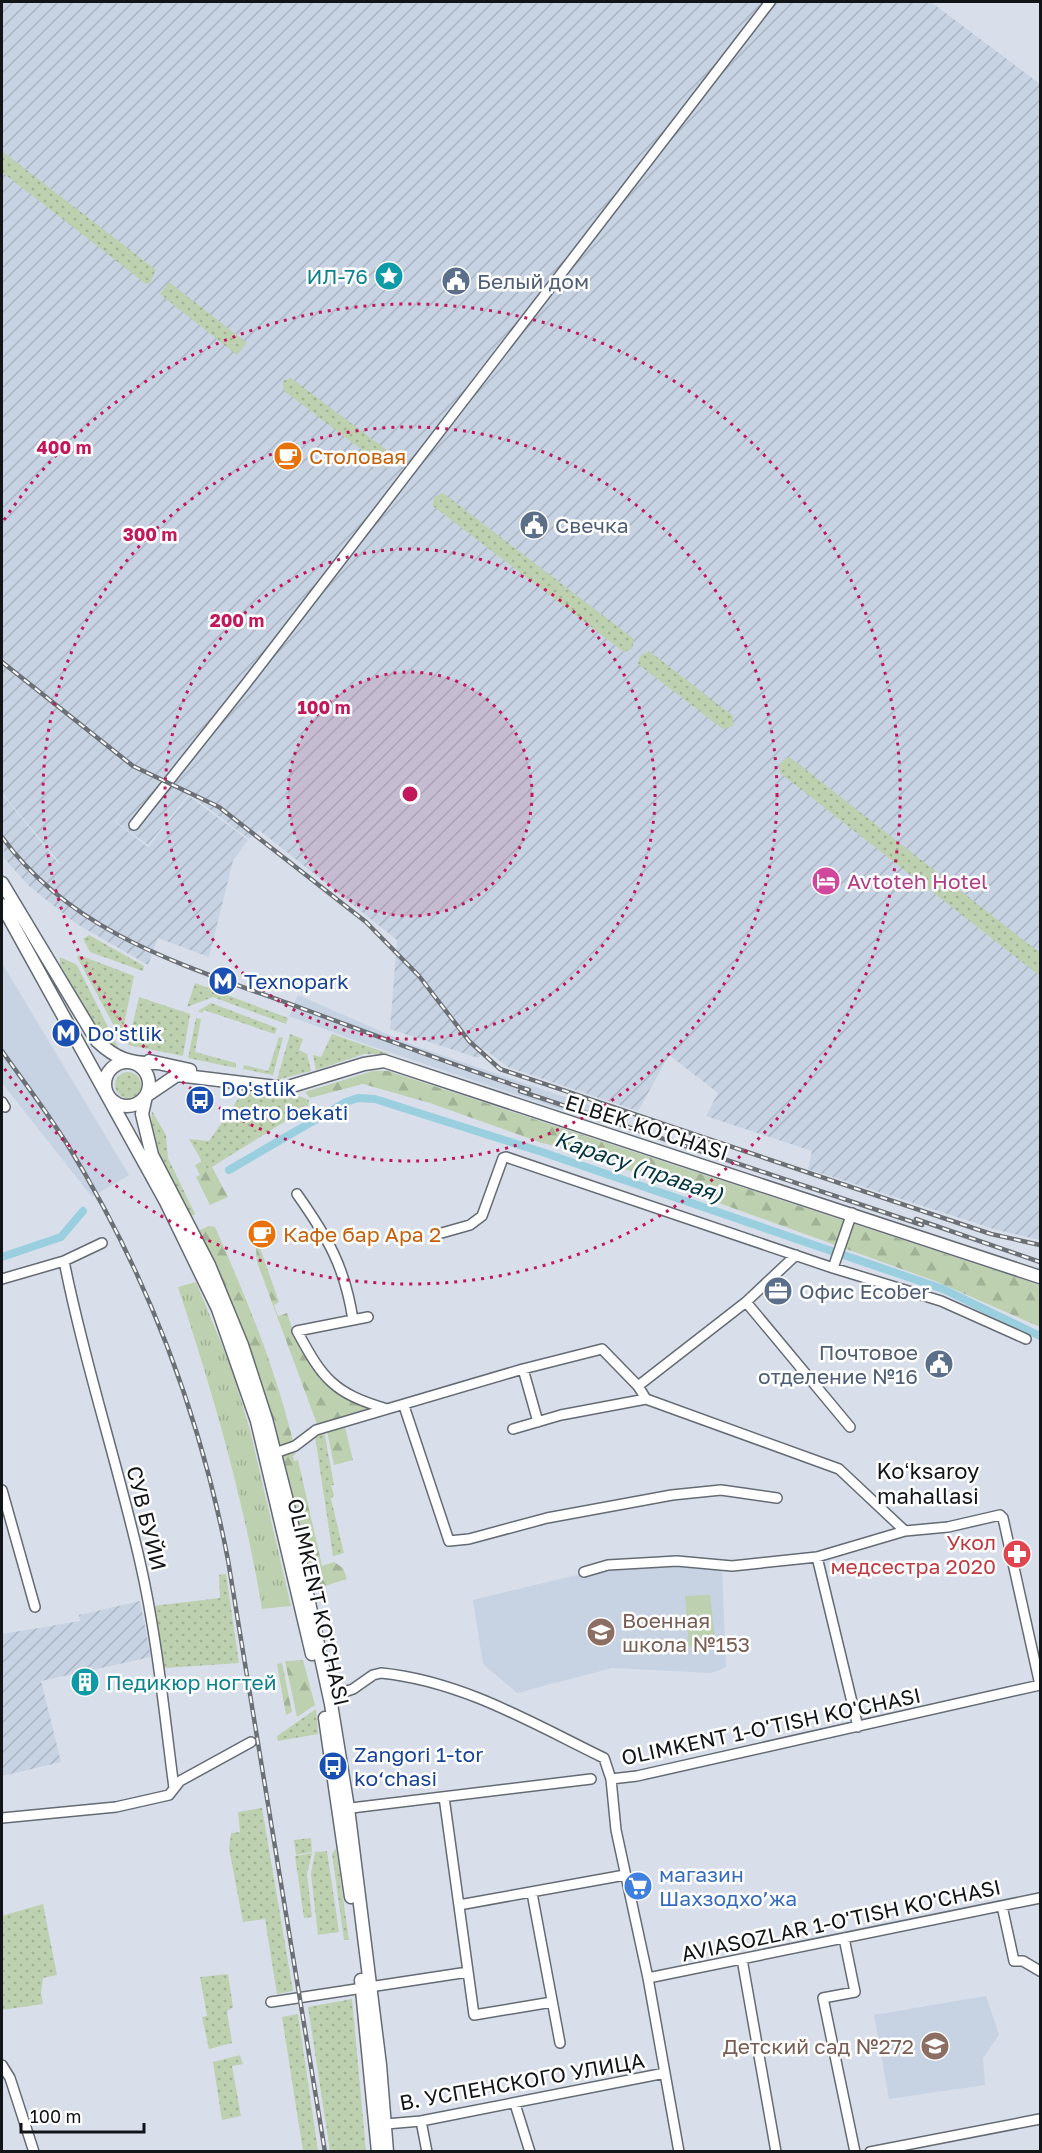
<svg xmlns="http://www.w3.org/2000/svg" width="1042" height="2153" viewBox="0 0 1042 2153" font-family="'Golos Text',sans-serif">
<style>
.built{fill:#c7d3e3}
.industrial{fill:url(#industrial-furrows)}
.grass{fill:url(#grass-dots)}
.forest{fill:url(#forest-firs)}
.park{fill:url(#park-tufts)}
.pitch{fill:#bdd0af}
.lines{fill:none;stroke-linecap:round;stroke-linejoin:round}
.canal{stroke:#9acfdf;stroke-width:8}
.minor-casing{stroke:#656b74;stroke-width:12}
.major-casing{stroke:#656b74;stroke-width:15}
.minor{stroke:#fff;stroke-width:9}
.major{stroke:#fff;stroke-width:12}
.rail-casing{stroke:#6b7076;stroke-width:4.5}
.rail{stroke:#fff;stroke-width:2;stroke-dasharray:7;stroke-linecap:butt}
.ring{fill:none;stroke:#c2185b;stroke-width:3;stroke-dasharray:3 6}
.labels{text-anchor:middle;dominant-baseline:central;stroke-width:5;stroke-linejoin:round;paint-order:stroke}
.culture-label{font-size:21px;fill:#0d838f;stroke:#fff;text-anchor:end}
.service-label{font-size:21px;fill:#4e5e75;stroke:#fff;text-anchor:start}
.food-label{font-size:21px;fill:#c56008;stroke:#fff;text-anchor:start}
.hotel-label{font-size:21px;fill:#b23c85;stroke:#fff;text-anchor:start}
.transit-label{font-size:21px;fill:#164399;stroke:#fff;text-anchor:start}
.street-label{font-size:21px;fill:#121518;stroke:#fff}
.health-label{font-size:21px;fill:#be3a42;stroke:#fff;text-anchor:end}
.education-label{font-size:21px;fill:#785e54;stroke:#fff;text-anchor:start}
.shop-label{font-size:21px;fill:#366cbe;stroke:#fff;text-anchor:start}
.water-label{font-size:22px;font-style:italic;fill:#023641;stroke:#fff}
.neighbourhood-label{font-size:22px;fill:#121518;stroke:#fff}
.centre{fill:#c2185b;stroke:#fff;stroke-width:3}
.ring-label{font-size:18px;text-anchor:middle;font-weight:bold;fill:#c2185b;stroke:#fff;stroke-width:5;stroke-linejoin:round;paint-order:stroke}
</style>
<defs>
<pattern id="industrial-furrows" width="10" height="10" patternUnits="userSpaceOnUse" patternTransform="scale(1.5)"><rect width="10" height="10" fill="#c7d3e3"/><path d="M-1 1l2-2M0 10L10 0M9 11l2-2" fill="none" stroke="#aab4c2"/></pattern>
<pattern id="grass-dots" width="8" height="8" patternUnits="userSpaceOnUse" patternTransform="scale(1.5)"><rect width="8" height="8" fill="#bdd0af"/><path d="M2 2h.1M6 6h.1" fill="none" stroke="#a1b296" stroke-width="1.8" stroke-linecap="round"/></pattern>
<pattern id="forest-firs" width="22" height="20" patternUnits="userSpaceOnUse" patternTransform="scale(1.5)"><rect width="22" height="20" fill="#bdd0af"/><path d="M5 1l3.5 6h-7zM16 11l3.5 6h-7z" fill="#a1b296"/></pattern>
<pattern id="park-tufts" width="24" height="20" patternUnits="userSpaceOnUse" patternTransform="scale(1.5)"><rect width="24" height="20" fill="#bdd0af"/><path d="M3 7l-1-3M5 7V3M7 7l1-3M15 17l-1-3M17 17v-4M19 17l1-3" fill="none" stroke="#a1b296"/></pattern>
</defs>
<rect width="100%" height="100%" fill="#d8dfea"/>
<path class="built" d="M2 963 129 1175 92 1197 2 1083Z
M298 995 415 1046 621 1116 618 1129 368 1045 289 1016Z
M680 1565 722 1568 726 1667 711 1673 612 1668 517 1693 483 1664 473 1600 610 1567Z
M986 1996 999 2035 983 2058 985 2085 889 2099 874 2015Z"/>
<path class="industrial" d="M2 2H931L1040 84V1240L997 1230 808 1169 812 1151 706 1116 718 1093 669 1055 638 1111 508 1067 485 1050 478 1058 390 1029 397 940 259 830 249 839 189 794 148 845 116 822 126 805 115 822 148 847 189 796 248 840 233 861 209 957 158 938 148 965 75 923 28 885 4 858 2 794 59 864 60 863 2 793Z
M140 1601 151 1657 41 1681 61 1762 2 1776V1634L80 1621 79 1615Z"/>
<path class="grass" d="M2 151 156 270 150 283 146 284 2 172Z
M169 282 247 343 237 355 160 294Z
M291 378 396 457 387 469 283 390V381Z
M443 493 634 639 632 649 624 652 433 506 434 497Z
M649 651 733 716V726L723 729 638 664 640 656Z
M786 758H791L1040 953V976L780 773 779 765Z
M89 935 144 966 143 971 90 952 83 939Z
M79 955 134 976 121 1039 77 957Z
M60 957 77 965 119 1049 100 1037 60 964Z
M195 983 288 1018 286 1024 213 997 187 1007Z
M139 997 190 1014 183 1056 128 1045Z
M211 1003 277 1028 275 1034 204 1010 202 1013 198 1011Z
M196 1018 201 1019 195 1052 236 1063V1068L188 1058Z
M290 1034 303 1039 299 1050 307 1054 311 1071 277 1080Z
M332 1034 390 1054H364L316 1070 313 1055 321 1057Z
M279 1037 283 1038 273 1075 243 1069 244 1065 268 1071Z
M115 1085a13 13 0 1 1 26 0a13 13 0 1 1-26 0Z
M243 1092 299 1096 309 1100 308 1107 207 1170 189 1139 209 1141Z
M152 1111 166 1135 168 1158 195 1214 191 1216C176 1188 148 1144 152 1111Z
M324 1431 334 1485H331L334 1495 331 1499 344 1553 333 1556 315 1436Z
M226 1574 239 1663 164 1668 153 1606 220 1598 219 1575Z
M316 1709 318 1734 278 1741 277 1736Z
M262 1808 293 1991 277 1994 265 1919 243 1922 229 1848 231 1833 240 1832 238 1812Z
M311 1838 312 1852 296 1855 294 1840Z
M336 1848 349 1940H344L332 1854Z
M327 1851 339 1932 318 1935 311 1874 315 1852Z
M312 1853 307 1874 312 1917 304 1918 295 1856Z
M43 1904 57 1975 43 1978 41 1993 43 2004 2 2010V1916Z
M228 1974 233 2007 227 2011 232 2043 209 2049 202 2017 207 2016 200 1977Z
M352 1999 366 2151H330L308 2007Z
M298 2014 318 2151H303L282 2017Z
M240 2055 243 2064 232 2066 241 2116 222 2120 213 2062Z"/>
<path class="forest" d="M373 1071H388L1040 1285V1327L935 1281 569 1149 542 1143 430 1103 363 1084 310 1098 305 1092Z
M202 1161 207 1170 212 1167 228 1197 210 1205 196 1177 200 1175 195 1165Z
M209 1226 215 1227C246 1297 275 1367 293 1441L279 1448C262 1373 232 1303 199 1234L200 1230Z
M256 1248H260L279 1302 274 1305 278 1316 287 1313C301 1359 328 1396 374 1411L317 1424 257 1262Z
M345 1427 353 1460 334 1465 327 1431Z
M293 1452 296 1454 293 1456 294 1461 298 1460 322 1566 334 1562 343 1568 347 1579 312 1590 281 1455Z
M303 1660 315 1705 297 1717 285 1661Z
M282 1663 292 1712 286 1715 277 1664Z"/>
<path class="park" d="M196 1282 231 1367 250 1430 291 1606 262 1609C244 1500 213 1393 178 1287Z"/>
<path class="pitch" d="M710 1595 716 1646 689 1647 685 1596Z"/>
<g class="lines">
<path class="canal" d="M229 1170 346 1102 358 1098 375 1099 542 1152 943 1289 1040 1336
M2 1257 61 1237 83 1211"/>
<g class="minor-casing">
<path id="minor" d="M134 825 245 685 770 2
M2 1102 5 1107
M297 1194C328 1238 345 1267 353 1320
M438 1234 470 1225 482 1216 503 1158 506 1157 833 1268 941 1301 1026 1339
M64 1261C84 1362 117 1461 140 1562 157 1636 164 1712 174 1788
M833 1268 852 1213
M2 1279 64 1261 102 1243
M746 1302 850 1427
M368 1317 297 1331C323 1379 333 1393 387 1409
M523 1369 538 1422
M638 1386 746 1302 796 1255
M404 1406 449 1541 469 1539 547 1518 672 1495 721 1490 777 1498
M513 1429 561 1415 646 1399
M275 1453 295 1446 316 1430 523 1369 602 1349 638 1386 646 1399 839 1469 905 1531
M2 1490 35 1607
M817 1557 858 1727
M584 1572 608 1565 677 1561 732 1566 817 1557 905 1531 948 1527 1000 1515 1003 1518 1040 1685
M329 1697 353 1689 373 1675 381 1673C462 1681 532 1723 604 1758L611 1779 616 1830 648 1978 679 2152
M611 1779 637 1776 1040 1685
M444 1797 474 2015 552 2002
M343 1809 591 1779
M2 1818 116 1807 169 1795 180 1781 251 1742
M532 1893 560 2043
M459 1905 625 1875
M1002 1906 1014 1961H1023L1040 1971
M844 1938 855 1992 823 1998 855 2152
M742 1959 776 2152
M648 1978 1040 1898
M271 2002 468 1972
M2 2065 10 2078 34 2152
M515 2104 530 2152
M421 2121 427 2152
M386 2124 421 2121 665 2073
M870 2152 1040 2119"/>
</g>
<g class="major-casing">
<path id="major" d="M2 883 97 1041C116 1059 131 1064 157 1063
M2 905 165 1200 218 1309 257 1421 312 1654
M149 1061 190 1070
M105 1084a22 22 0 1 1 44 0a22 22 0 1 1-44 0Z
M325 1718 351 1897
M361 1980 378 2152
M387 2152 380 2065 348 1808 331 1704 287 1501 266 1419 242 1345 209 1265 152 1155 142 1114 146 1096 177 1075 285 1088 364 1064 384 1061 1040 1277"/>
</g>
<use href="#minor" class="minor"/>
<use href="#major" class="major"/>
<g class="rail-casing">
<path id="rail" d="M2 662 133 766 219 807 366 922 419 976 469 1041 500 1069 991 1234 1040 1245
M2 837C75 937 190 967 301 1008 377 1036 452 1065 529 1090
M2 1051C24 1082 47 1112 67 1144 146 1271 200 1414 228 1560L325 2152
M520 1091 922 1225
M916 1219 1040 1262"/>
</g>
<use href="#rail" class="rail"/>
</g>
<circle cx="410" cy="794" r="122" fill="#c2185b" fill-opacity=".12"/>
<g class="ring">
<circle cx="410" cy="794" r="122"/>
<circle cx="410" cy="794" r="245"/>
<circle cx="410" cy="794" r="367"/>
<path d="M4 520A490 490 0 1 1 4 1068"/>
</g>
<defs>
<g id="sight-disc" transform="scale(1.5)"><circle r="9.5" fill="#0f9aa8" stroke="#fff"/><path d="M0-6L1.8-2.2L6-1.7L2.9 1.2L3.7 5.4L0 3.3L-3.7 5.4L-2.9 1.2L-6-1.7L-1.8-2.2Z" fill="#fff"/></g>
<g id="civic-disc" transform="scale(1.5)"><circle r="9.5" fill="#5c6f8a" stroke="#fff"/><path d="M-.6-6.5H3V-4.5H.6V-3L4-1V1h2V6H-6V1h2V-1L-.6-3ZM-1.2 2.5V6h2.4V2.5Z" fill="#fff"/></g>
<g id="cafe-disc" transform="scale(1.5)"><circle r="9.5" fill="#e8710a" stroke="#fff"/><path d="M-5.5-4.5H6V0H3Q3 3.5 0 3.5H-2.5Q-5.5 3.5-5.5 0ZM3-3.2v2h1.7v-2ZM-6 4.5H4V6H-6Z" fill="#fff"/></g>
<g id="hotel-disc" transform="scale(1.5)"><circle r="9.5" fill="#d1479c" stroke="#fff"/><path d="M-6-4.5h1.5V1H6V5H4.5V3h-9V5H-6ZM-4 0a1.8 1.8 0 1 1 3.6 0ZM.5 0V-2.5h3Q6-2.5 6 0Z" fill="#fff"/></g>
<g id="metro-disc" transform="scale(1.5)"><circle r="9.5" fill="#1a4fb4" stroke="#fff"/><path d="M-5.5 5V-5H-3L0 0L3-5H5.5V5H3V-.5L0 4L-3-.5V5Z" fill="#fff"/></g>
<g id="bus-disc" transform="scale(1.5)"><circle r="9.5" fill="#1a4fb4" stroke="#fff"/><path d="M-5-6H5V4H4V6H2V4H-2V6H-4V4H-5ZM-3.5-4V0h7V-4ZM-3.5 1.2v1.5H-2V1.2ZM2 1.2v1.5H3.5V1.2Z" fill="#fff"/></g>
<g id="office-disc" transform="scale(1.5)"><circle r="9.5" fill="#5c6f8a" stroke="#fff"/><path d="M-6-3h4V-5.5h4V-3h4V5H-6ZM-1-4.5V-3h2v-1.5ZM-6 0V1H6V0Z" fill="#fff"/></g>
<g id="pharmacy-disc" transform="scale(1.5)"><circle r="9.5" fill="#e0444e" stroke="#fff"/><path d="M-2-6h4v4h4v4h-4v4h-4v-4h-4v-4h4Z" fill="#fff"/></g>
<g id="school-disc" transform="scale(1.5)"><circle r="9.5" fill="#8d6e63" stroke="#fff"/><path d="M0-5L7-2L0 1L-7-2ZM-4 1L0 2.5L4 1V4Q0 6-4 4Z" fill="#fff"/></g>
<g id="building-disc" transform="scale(1.5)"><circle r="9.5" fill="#0f9aa8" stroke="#fff"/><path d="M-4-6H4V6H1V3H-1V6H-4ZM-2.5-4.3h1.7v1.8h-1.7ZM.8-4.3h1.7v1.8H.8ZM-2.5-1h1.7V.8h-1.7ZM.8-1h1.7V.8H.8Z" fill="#fff"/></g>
<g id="supermarket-disc" transform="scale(1.5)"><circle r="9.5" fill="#3f7fe0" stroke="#fff"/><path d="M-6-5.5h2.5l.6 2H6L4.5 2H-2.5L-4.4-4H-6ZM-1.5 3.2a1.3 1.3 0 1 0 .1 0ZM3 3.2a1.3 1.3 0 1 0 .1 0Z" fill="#fff"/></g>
</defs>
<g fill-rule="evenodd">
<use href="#sight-disc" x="389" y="276"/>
<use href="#civic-disc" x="456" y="281"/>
<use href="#cafe-disc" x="288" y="456"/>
<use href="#civic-disc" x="534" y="525"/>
<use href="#hotel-disc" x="826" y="881"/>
<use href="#metro-disc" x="223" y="981"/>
<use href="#metro-disc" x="66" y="1033"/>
<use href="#bus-disc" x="200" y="1100"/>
<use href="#cafe-disc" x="262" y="1234"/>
<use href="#office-disc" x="778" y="1291"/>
<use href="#civic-disc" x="939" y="1364"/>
<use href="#pharmacy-disc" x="1017" y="1554"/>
<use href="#school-disc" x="601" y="1632"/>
<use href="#building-disc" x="85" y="1682"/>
<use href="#bus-disc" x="333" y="1766"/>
<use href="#supermarket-disc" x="638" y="1886"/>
<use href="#school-disc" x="935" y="2046"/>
</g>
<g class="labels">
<g class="culture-label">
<text x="368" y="276">ИЛ-76</text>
<text x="106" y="1682" text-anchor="start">Педикюр ногтей</text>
</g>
<g class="service-label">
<text x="477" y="281">Белый дом</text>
<text x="555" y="525">Свечка</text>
<text x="799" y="1291">Офис Ecober</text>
<text x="918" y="1352" text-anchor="end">Почтовое<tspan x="918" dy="24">отделение №16</tspan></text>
</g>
<g class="food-label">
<text x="309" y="456">Столовая</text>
<text x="283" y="1234">Кафе бар Ара 2</text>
</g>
<g class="hotel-label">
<text x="847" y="881">Avtoteh Hotel</text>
</g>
<g class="transit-label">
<text x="244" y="981">Texnopark</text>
<text x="87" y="1033">Do'stlik</text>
<text x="221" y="1088">Do'stlik<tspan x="221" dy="24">metro bekati</tspan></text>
<text x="354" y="1754">Zangori 1-tor<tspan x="354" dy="24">ko‘chasi</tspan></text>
</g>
<g class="street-label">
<text transform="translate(647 1127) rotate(18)">ELBEK KO'CHASI</text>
<text transform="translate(147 1518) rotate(76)">СУВ БУЙИ</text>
<text transform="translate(319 1602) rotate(77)">OLIMKENT KO'CHASI</text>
<text transform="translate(771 1726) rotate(-12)">OLIMKENT 1-O'TISH KO'CHASI</text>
<text transform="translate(841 1920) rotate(-12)">AVIASOZLAR 1-O'TISH KO'CHASI</text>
<text transform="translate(522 2081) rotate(-10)">В. УСПЕНСКОГО УЛИЦА</text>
</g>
<g class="health-label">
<text x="996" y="1542">Укол<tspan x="996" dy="24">медсестра 2020</tspan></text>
</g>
<g class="education-label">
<text x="622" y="1620">Военная<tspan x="622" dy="24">школа №153</tspan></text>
<text x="914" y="2046" text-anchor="end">Детский сад №272</text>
</g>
<g class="shop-label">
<text x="659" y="1874">магазин<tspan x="659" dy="24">Шахзодхо’жа</tspan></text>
</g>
<g class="water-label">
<text transform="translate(639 1166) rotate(19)">Карасу (правая)</text>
</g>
<g class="neighbourhood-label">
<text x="928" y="1470">Koʻksaroy<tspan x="928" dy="25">mahallasi</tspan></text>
</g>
</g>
<circle cx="410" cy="794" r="9" class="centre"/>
<g class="ring-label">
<text x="64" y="454">400 m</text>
<text x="150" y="541">300 m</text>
<text x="237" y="627">200 m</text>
<text x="324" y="714">100 m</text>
</g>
<rect width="1042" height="2153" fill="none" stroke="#121518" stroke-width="6"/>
<path d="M21 2123v9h123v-9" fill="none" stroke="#121518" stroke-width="3"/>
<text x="30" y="2123" font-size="18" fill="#121518" stroke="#ffffff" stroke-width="4.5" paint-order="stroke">100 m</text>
</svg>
